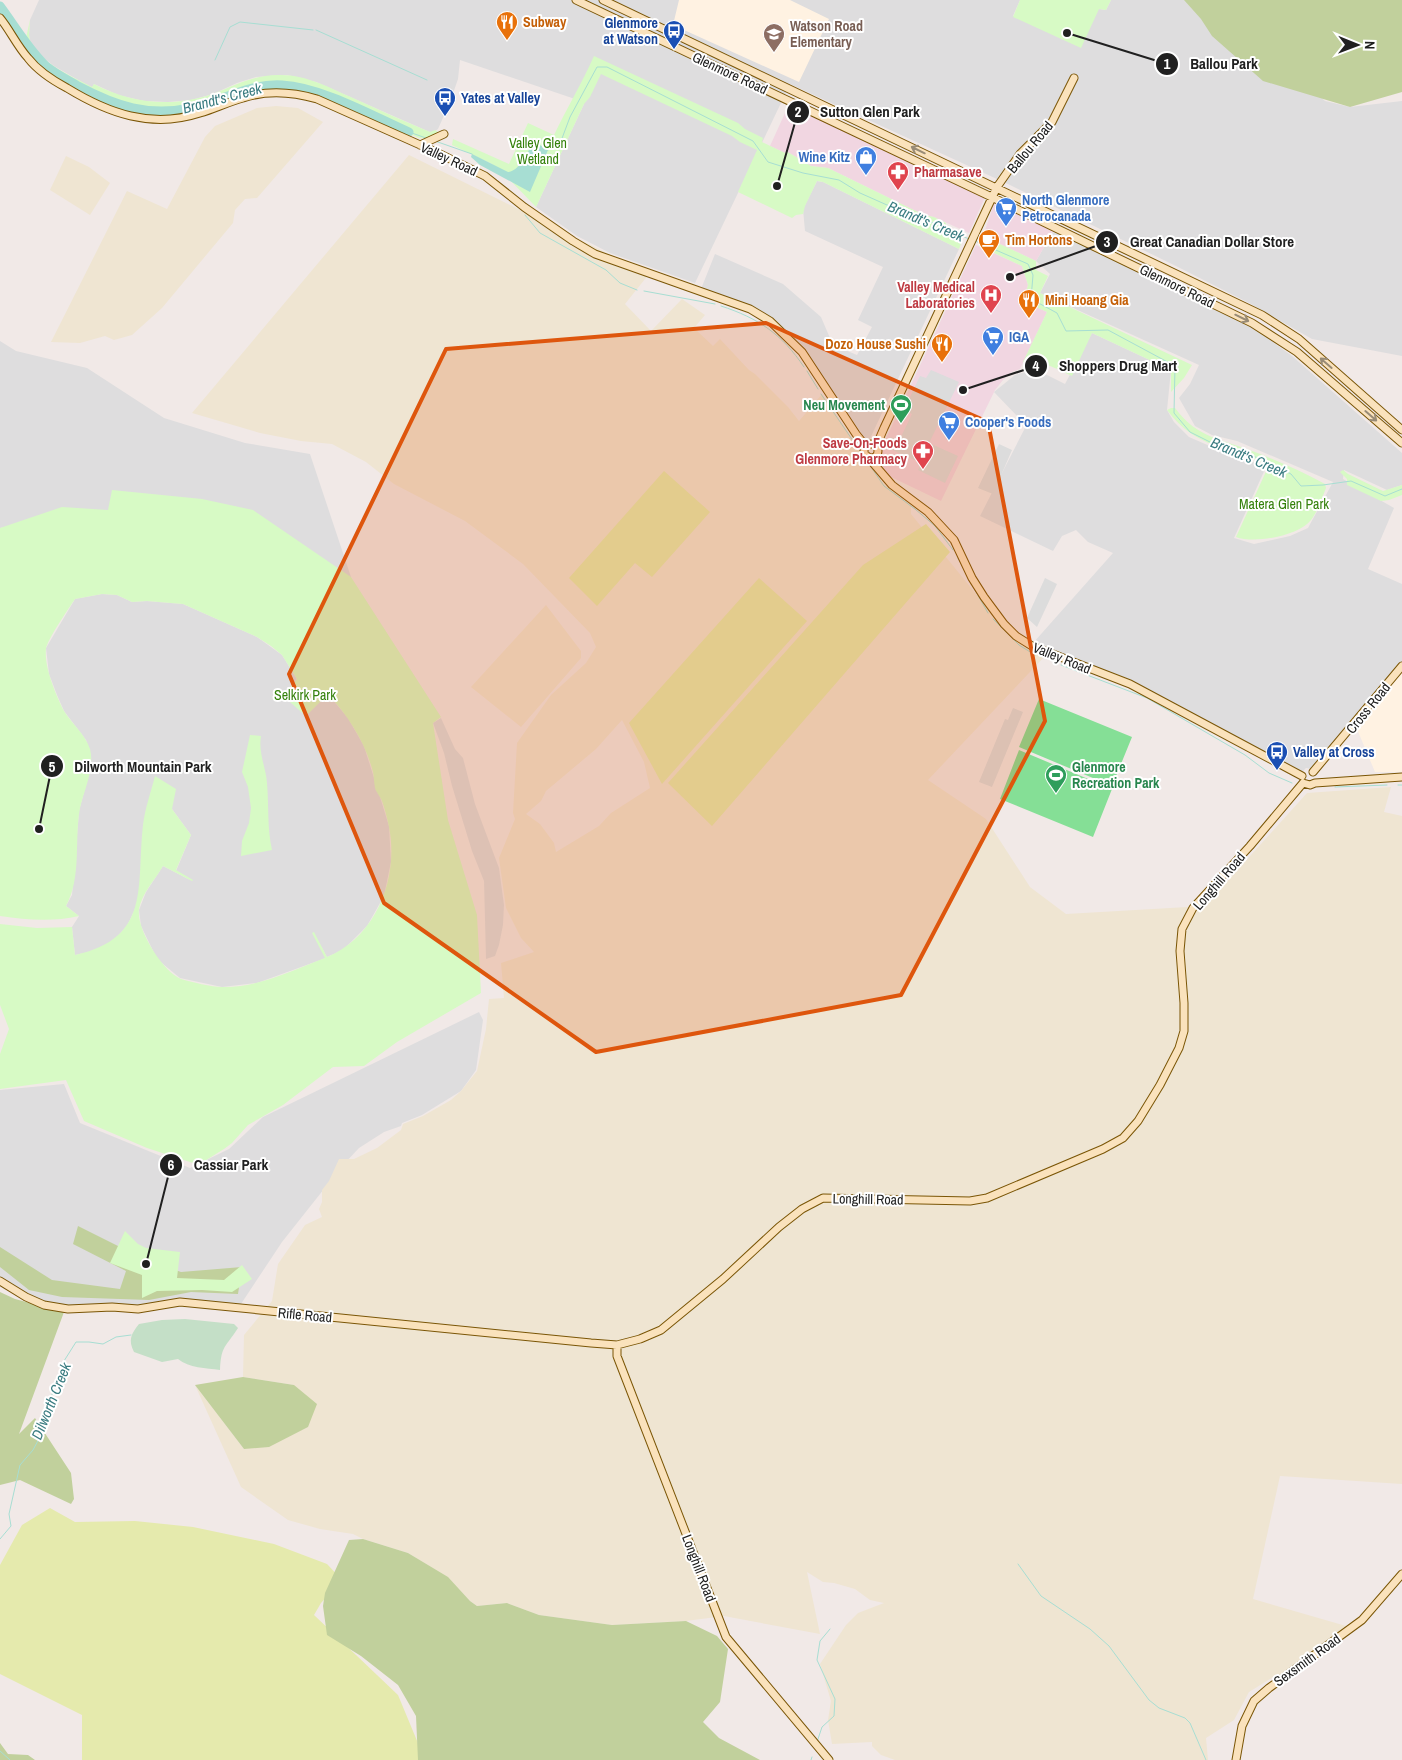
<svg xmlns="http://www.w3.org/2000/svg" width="1402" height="1760" viewBox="0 0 1402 1760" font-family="'Archivo Narrow',sans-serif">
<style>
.residential{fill:#deddde}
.commercial{fill:#f1d6e1}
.education{fill:#fff2e2}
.farmland{fill:#efe5d2;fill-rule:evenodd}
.grass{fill:#e5eaad}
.forest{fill:#c1d09c}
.wetland{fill:#c4dfc7}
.park{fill:#d7fac5}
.pitch{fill:#85df96}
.parking{fill:#dcdcdc}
.water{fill:#a7ded3}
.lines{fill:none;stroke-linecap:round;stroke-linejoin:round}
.stream{stroke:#a7ded3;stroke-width:1}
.river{stroke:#a7ded3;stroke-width:9}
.secondary-casing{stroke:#7a5505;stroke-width:9}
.secondary{stroke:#fae2bc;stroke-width:7}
.oneway{stroke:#988b76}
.marked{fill:#de560d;fill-opacity:0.2;stroke:#de560d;stroke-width:4;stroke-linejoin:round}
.labels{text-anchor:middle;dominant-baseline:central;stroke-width:4;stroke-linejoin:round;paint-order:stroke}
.food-label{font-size:14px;font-weight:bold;fill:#c56008;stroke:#fff;text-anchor:start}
.transit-label{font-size:14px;font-weight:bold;fill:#164399;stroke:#fff;text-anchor:start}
.education-label{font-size:14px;font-weight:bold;fill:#785e54;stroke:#fff;text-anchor:start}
.street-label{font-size:14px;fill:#202020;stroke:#fff}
.park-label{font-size:14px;fill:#34810b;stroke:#fff}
.shop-label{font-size:14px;font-weight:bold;fill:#366cbe;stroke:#fff;text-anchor:start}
.health-label{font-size:14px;font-weight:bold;fill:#be3a42;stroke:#fff;text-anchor:end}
.leisure-label{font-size:14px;font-weight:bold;fill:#27864d;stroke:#fff;text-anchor:end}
.water-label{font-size:15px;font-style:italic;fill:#3a7c81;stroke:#fff}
.leader{fill:none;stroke:#202020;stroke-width:2}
.callout-dot{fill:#202020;stroke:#fff;stroke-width:2}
.mark-label{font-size:15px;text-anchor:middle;font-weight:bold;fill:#fff}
.callout-label{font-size:15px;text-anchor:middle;font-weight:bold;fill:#202020;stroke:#fff;stroke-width:4;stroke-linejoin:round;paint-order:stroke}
</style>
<rect width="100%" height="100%" fill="#f1e9e7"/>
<path class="residential" d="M39 0H1020L1013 16 1099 9 1106 10 1111 0H1207L1290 67 1325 101 1350 107 1402 101V356L1312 339 1251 304 1178 267 1010 185 790 84 695 283 610 253 577 236 536 207 584 104 572 98 460 60 458 79 450 102 438 129 432 133 316 82 287 75 256 77 237 83 213 94 191 100 168 102 144 101 118 95 94 84 92 88 54 66 39 54 30 42 29 35 30 20Z
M817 181 823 182 959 249 868 443 804 349 774 321 701 289 715 254 783 284 821 317 833 345 857 355 872 327 858 320 883 267 805 231 803 209Z
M1054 230 1195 301 1251 326 1292 356 1402 453V485L1387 490 1344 470 1343 479 1394 508 1368 569 1402 584V662L1354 721 1312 769 1306 768 1301 773 1169 700 1034 642 1113 553 1088 542 1076 530 1062 536 1053 551 980 516 1025 428 1020 419 994 392 1015 375 1029 371 1045 374 1065 384 1092 333 1171 370 1167 410 1174 422 1189 437 1212 447 1266 467 1234 538 1254 544 1290 536 1308 528 1333 482 1237 441 1212 435 1195 426 1179 398 1190 384 1199 365 1040 293 1050 274 1036 261Z
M0 341 16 351 87 368 164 418 245 443 310 454 351 577 108 510 0 528Z
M102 594 117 595 132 602 147 601 183 604 257 637 282 655 297 679 283 696 306 715 328 694 348 718 364 746 381 800 389 826 391 862 384 896 367 926 343 950 327 957 313 932 326 958 257 983 222 987 180 978 157 959 141 926 139 910 146 892 163 866 192 881 176 871 191 835 172 809 135 909 127 926 113 941 94 951 75 955 72 927 79 916 66 906 72 895 79 811 91 765V756L86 740 64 711 57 695 49 674 46 648 75 599Z
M441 718 455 749 463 758 475 804 499 868 504 905 503 925 499 945 495 956 486 959 484 881 472 851 452 786 444 753 433 723Z
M479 1012 483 1020 476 1070 461 1091 422 1115 402 1123 401 1126 384 1132 359 1148 343 1165 282 1242 239 1307 179 1299 138 1306 101 1304 67 1306 44 1302 0 1278V1090L64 1084 80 1123 190 1168 229 1149 263 1117Z"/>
<path class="commercial" d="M790 102 986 195 969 233 934 217 924 215 828 168 811 166 786 151 785 153 770 146Z
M995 201 1054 230 1036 261 983 236Z
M976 245 1022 266 1028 285 1026 292 1028 299 1034 306 1047 312 1020 369 1012 372 1003 380 995 390 941 501 889 476 877 458Z"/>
<path class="education" d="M679 0H790L829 19 799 82 673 25Z
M1402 672V772H1375L1357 729Z"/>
<path class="farmland" d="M276 106 298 108 323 122 257 198 245 199 235 210 233 223 162 308 132 335 114 340 105 336 80 343 51 342 127 191 167 209 205 137 215 126 257 108Z
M409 155 649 274 625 304 651 331 682 299 705 315 694 328 713 346 720 339 749 370 755 374 788 407 799 421 822 394 872 469 885 485 911 506V514L989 610 1018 641 1047 654 928 780 986 819 1030 887 1066 914 1205 906 1307 793 1391 787 1384 812 1402 816V1484L1280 1476 1253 1599 1353 1628 1281 1680 1273 1677 1249 1692 1234 1720 1206 1738 1208 1760H895L881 1755 872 1746V1742L832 1744 828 1720 831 1701 820 1664 846 1625 858 1613 884 1603 870 1600 855 1589 834 1583 823 1582 807 1572 820 1634 724 1616 686 1621 612 1625 539 1615 507 1603 477 1606 470 1601 447 1577 408 1553 363 1539 353 1534 320 1529 288 1520 241 1487 195 1385 244 1449 288 1436 308 1427 294 1385 243 1377 244 1335 272 1301 278 1264 305 1225 322 1217 319 1209 322 1202V1190L329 1181 339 1159H354L377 1148 401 1130 403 1124 423 1116 451 1100 461 1091 477 1071 486 1029 489 999 504 998 501 963 534 952 521 938 506 908 499 858 515 819 513 813 517 743 551 695 586 663 596 647 590 633 523 564 465 521 394 484 366 462 332 444 301 441 260 433 192 413ZM622 720 644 762 650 788 611 813 599 826 556 852 554 843 540 824 526 814 541 801 546 791 596 749Z
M66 156 89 167 110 183 90 215 50 190Z
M546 605 581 651V658L521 727 471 687Z"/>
<path class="grass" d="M664 471 710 512 652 577 635 563 597 606 569 578Z
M926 524 950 552 712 826 668 783 863 565Z
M759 578 807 621 662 784 629 723Z
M50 1508 75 1522 135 1521 193 1527 274 1544 327 1564 342 1580 321 1603 314 1615 398 1695 425 1760H82V1715L0 1674V1565L22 1525Z"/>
<path class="forest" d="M1184 0H1402V92L1350 107 1263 81 1212 36 1201 19Z
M78 1226 144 1259 181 1272 242 1267 238 1294 191 1292 149 1300 62 1297 29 1290 0 1267V1247L52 1280 120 1289 126 1271 73 1244Z
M0 1292 15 1299 64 1312 19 1434 35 1418 71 1473 74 1499 71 1504 20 1480 0 1485Z
M243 1377 294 1385 317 1404 308 1427 269 1447 244 1449 195 1385Z
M363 1539 408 1553 448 1577 470 1601 477 1606 507 1603 539 1615 612 1625 686 1621 717 1636 728 1649 720 1702 703 1722 719 1738 760 1760H418L416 1716 398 1685 361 1656 327 1635 323 1606 325 1593 349 1540Z
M0 1743 8 1754 28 1755 35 1760H0Z"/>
<path class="wetland" d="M185 1319 234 1324 238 1328C226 1347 221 1345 220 1370 206 1368 189 1368 178 1359L162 1362 134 1352C128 1340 131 1334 139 1324L162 1320Z"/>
<path class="park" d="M1020 0H1111L1106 10 1099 9 1081 48 1013 17Z
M30 20C30 26 28 34 30 40 35 61 74 77 92 87L94 84C132 104 175 108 215 93 238 84 256 74 281 75 307 75 330 88 353 98 379 110 404 121 430 132L435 130 438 132C434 138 426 139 419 138 397 128 375 119 353 109 332 99 312 89 289 88 257 85 228 101 197 109 147 121 111 108 68 82 51 72 36 62 24 47Z
M594 56 738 123 745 129 763 138 762 142 785 153 786 151 811 166 828 168 924 215 934 217 946 223 943 231 962 241 959 249 823 182 817 181 805 206 803 214 796 215 792 218 738 192 757 150 740 142 732 136 601 74 590 97 584 104 536 207 505 175 492 164 452 145 453 139 509 164 528 123 554 135C567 108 582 83 594 56Z
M983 236 1036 261V270L1048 276 1040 293 1192 365 1184 378 1171 392V370L1092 333 1072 376C1056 368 1041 360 1023 362L1047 312 1034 306 1028 299 1026 292 1028 285 1022 266 979 246Z
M1171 408H1175C1198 439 1222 439 1255 452 1278 461 1303 472 1325 484L1326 488C1322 498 1318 511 1311 520 1299 536 1254 544 1236 537L1269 465C1229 446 1196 449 1167 410Z
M1343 470 1348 474 1383 491 1402 485V495L1389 500 1381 501 1347 485V479L1340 472Z
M112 490 202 499 253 510 351 577 441 717 433 723 448 820 477 915 481 993 397 1042 364 1066 333 1067 283 1105 248 1125 232 1143 224 1149 203 1162 193 1163 147 1148 84 1121 66 1080 0 1089V1054L9 1029 0 1005V924L37 928 72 927 75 955C152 938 136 886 143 825 145 808 151 792 155 776L176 789 172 809 191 835 176 870 193 880 192 881 163 866C155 880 142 893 139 909 136 929 163 972 181 979 191 982 212 987 222 987 258 988 293 970 325 958L312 933 314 932 327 957C377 936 399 877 389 827 387 818 385 809 382 801 380 796 376 792 375 788 374 783 374 777 373 772 365 742 349 717 328 694L306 716 283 696 297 679 282 655 271 646 257 637 183 604 147 601 132 602 117 595 102 594 75 599C69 608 47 640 46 649 44 667 56 695 64 711 72 724 85 734 90 749 95 768 84 790 80 808 74 840 82 877 66 906L79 916C53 922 27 920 0 916V528L62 507 108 510Z
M250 735 261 736C258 752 266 768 267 783 269 806 267 827 272 850L241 856 242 841 249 823 251 808 248 787 242 772Z
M125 1231 138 1244 146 1248 180 1252 177 1278 224 1280 242 1265 252 1279 232 1292 202 1290 157 1291 142 1298V1275L110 1263Z"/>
<path class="pitch" d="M1039 699 1132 737 1112 786 1019 747Z
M1019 750 1112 789 1093 837 1000 799Z"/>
<path class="parking" d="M931 370 959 382 929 443 958 456 945 483 918 470 921 463 886 447 891 437 899 441 912 414 904 410 920 376 926 378Z
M999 444 1012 450 993 494 978 488Z
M1045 578 1057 584 1037 627 1027 618Z
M1013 708 1023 712 992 787 979 782 1005 719 1008 720Z"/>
<path class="water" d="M540 145 548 150 530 192 480 165 471 157 472 154 508 172C519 171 525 156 531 147Z"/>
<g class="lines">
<path class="stream" d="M316 30 427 80
M215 60 230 27 240 22 313 30
M409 132 426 138
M435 141 472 154
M548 150 561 141 570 117 597 67H607L753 141 768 162 803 173 839 180 860 193 896 209 915 215 969 239
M525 215 540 233 606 270 620 283 637 290
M975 241 1028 264 1033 275 1031 299 1057 313 1066 331 1108 330 1175 366 1174 413 1190 432 1212 443 1249 454 1291 474 1301 486 1323 485 1351 481 1385 496 1402 489
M644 291 715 304
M721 306C758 318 782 334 804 367
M807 371 818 389
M821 394 884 486 915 509 935 526 953 550
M958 558 964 569
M971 583 988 613
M993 619 1019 645 1035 655
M1061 665 1147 698 1245 755 1269 773 1292 783
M1398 785H1402
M1335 787 1387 785
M0 1539 11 1526 9 1514 20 1465 33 1450 41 1435 53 1391 64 1361 76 1342H89L103 1344 116 1337 131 1335
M1018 1564 1041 1596 1090 1629 1109 1646 1149 1700 1159 1708 1185 1718 1190 1723 1206 1760
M817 1742 822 1727 834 1716 835 1699 817 1660 820 1641 830 1629
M0 1751 10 1760
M811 1760 812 1757"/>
<path class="river" d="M0 6C15 26 28 49 46 66 56 74 68 80 78 86 116 106 148 117 191 108 221 101 250 83 282 85 321 87 373 116 409 132"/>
<g class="secondary-casing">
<path id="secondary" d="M576 0 1000 201 1252 323 1297 352 1402 443
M603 0 1262 315 1299 339 1402 430
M0 18C10 30 17 46 28 58 38 71 52 80 67 88 108 113 151 129 200 113 214 109 228 102 243 98 267 90 293 92 317 99L436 152 485 176 524 207 573 241 595 254 750 309 770 321 802 352 856 434 864 444 868 445
M420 145 444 134
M864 451a7 7 0 1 1 14 0a7 7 0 1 1-14 0Z
M878 449V442L884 428 997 187 1020 154 1052 122 1074 78
M867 456 892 485 928 512 954 540 972 578 984 597 1004 624 1016 636 1032 646 1130 684 1302 776
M1313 772 1402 666
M1303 783 1310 785 1315 783 1402 777
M0 1281 26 1297 44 1305 68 1309 112 1307 138 1309 180 1302 591 1343 617 1345 640 1339 661 1330 723 1279 779 1227 802 1209 823 1198 970 1201 987 1198 1103 1149 1123 1138 1138 1121 1160 1085 1179 1048 1184 1031V1003L1180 951 1182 929 1193 908 1250 846 1303 783
M617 1345V1356L726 1637 829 1760
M1236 1760 1242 1726 1254 1701 1269 1688 1362 1620 1402 1574"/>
</g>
<use href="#secondary" class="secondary"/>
</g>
<defs><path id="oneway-shaft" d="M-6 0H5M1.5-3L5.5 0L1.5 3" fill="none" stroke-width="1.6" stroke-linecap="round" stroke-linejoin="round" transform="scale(1.25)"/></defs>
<g class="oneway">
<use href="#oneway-shaft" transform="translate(918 150) rotate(-154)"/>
<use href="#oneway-shaft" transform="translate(1242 318) rotate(26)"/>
<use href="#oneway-shaft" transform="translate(1326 363) rotate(-139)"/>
<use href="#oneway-shaft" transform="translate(1371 416) rotate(41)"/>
</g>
<path class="marked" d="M766 323 988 422 1045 721 901 995 596 1052 384 903 289 674 446 349Z"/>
<defs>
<g id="restaurant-pin" transform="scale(1.125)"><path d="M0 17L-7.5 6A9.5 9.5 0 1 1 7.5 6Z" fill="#e8710a" stroke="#fff"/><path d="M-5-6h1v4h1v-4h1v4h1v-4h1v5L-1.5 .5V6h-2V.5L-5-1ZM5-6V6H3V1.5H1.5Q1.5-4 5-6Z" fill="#fff"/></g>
<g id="bus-pin" transform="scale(1.125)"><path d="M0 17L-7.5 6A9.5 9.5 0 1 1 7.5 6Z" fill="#1a4fb4" stroke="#fff"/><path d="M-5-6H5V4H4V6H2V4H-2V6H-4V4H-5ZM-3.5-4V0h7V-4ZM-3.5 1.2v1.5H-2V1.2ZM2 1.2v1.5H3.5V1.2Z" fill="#fff"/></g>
<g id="school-pin" transform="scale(1.125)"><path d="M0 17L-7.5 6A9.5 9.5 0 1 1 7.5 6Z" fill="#8d6e63" stroke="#fff"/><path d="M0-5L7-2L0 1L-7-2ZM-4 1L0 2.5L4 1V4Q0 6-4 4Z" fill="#fff"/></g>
<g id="shop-pin" transform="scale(1.125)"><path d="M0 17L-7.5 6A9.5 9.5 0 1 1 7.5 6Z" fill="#3f7fe0" stroke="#fff"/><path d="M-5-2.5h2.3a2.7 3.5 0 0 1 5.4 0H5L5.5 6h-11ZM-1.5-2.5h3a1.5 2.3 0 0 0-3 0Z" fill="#fff"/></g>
<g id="pharmacy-pin" transform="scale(1.125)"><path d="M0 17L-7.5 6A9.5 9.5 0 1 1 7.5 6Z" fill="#e0444e" stroke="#fff"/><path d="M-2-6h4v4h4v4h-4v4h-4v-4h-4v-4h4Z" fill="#fff"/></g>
<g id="supermarket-pin" transform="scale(1.125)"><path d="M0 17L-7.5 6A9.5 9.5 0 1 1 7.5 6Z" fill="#3f7fe0" stroke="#fff"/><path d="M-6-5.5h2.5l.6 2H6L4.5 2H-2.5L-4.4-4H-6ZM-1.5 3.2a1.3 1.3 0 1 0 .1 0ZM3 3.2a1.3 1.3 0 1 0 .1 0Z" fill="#fff"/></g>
<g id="cafe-pin" transform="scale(1.125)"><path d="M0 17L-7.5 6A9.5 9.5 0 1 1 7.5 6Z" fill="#e8710a" stroke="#fff"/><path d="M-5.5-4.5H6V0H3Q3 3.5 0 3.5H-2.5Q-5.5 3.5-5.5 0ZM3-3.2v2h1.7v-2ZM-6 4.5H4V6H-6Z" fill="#fff"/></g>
<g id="hospital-pin" transform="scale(1.125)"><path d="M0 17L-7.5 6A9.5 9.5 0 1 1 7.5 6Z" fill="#e0444e" stroke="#fff"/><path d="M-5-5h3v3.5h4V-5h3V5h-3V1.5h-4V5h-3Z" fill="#fff"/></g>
<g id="stadium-pin" transform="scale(1.125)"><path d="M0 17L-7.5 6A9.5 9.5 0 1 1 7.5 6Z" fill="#2e9e5b" stroke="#fff"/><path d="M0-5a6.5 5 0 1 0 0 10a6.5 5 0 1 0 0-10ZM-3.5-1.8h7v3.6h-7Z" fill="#fff"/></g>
</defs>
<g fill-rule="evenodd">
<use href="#restaurant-pin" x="507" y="22"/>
<use href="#bus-pin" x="674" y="31"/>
<use href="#school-pin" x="774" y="34"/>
<use href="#bus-pin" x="445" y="98"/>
<use href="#shop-pin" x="866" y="157"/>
<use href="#pharmacy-pin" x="898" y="172"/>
<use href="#supermarket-pin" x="1006" y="208"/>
<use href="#cafe-pin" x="989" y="240"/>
<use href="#hospital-pin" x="991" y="295"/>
<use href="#restaurant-pin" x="1029" y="300"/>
<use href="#supermarket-pin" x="993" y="337"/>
<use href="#restaurant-pin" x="942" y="344"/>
<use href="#stadium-pin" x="901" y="405"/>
<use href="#supermarket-pin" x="949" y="422"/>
<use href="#pharmacy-pin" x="923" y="451"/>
<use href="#bus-pin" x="1277" y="752"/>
<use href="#stadium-pin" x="1056" y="775"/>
</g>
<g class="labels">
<g class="food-label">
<text x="523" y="22">Subway</text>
<text x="1005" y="240">Tim Hortons</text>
<text x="1045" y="300">Mini Hoang Gia</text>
<text x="926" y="344" text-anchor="end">Dozo House Sushi</text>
</g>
<g class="transit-label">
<text x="658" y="23" text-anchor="end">Glenmore<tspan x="658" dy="16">at Watson</tspan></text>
<text x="461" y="98">Yates at Valley</text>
<text x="1293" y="752">Valley at Cross</text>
</g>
<g class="education-label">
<text x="790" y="26">Watson Road<tspan x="790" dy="16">Elementary</tspan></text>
</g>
<g class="street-label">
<text transform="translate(730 73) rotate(25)">Glenmore Road</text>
<text transform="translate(1030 147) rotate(-50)">Ballou Road</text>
<text transform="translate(449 159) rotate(25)">Valley Road</text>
<text transform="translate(1177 286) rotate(26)">Glenmore Road</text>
<text transform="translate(1062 658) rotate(22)">Valley Road</text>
<text transform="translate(1368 708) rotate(-51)">Cross Road</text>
<text transform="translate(1219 881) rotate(-49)">Longhill Road</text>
<text transform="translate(868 1199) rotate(1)">Longhill Road</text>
<text transform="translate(305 1315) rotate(5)">Rifle Road</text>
<text transform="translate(699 1568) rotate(69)">Longhill Road</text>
<text transform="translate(1307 1660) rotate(-36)">Sexsmith Road</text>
</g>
<g class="park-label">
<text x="538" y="143">Valley Glen<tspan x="538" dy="16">Wetland</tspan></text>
<text x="1284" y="504">Matera Glen Park</text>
<text x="305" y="695">Selkirk Park</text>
</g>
<g class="shop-label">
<text x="850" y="157" text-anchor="end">Wine Kitz</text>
<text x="1022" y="200">North Glenmore<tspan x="1022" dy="16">Petrocanada</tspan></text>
<text x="1009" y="337">IGA</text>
<text x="965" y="422">Cooper's Foods</text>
</g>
<g class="health-label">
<text x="914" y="172" text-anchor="start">Pharmasave</text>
<text x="975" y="287">Valley Medical<tspan x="975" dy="16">Laboratories</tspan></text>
<text x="907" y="443">Save-On-Foods<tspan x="907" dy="16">Glenmore Pharmacy</tspan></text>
</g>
<g class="leisure-label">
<text x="885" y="405">Neu Movement</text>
<text x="1072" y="767" text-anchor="start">Glenmore<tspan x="1072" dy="16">Recreation Park</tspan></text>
</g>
<g class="water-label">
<text transform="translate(222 98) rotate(-15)">Brandt's Creek</text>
<text transform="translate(926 221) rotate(23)">Brandt's Creek</text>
<text transform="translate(1249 457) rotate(23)">Brandt's Creek</text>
<text transform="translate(51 1401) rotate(-68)">Dilworth Creek</text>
</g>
</g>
<path class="leader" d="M1067 33L1167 64M777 186L798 112M1010 277L1107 242M963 390L1036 366M39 829L52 766M146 1264L171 1165"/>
<g class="callout-dot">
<circle cx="1067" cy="33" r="5"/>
<circle cx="777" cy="186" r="5"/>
<circle cx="1010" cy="277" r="5"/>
<circle cx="963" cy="390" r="5"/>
<circle cx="39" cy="829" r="5"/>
<circle cx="146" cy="1264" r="5"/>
<circle cx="1167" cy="64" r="12"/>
<circle cx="798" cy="112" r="12"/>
<circle cx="1107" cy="242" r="12"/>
<circle cx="1036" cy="366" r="12"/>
<circle cx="52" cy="766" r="12"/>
<circle cx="171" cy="1165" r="12"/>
</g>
<g class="mark-label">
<text x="1167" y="69">1</text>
<text x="798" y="117">2</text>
<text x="1107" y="247">3</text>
<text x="1036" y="371">4</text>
<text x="52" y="772">5</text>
<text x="171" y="1170">6</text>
</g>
<g class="callout-label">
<text x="1224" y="69">Ballou Park</text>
<text x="870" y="117">Sutton Glen Park</text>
<text x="1212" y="247">Great Canadian Dollar Store</text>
<text x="1118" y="371">Shoppers Drug Mart</text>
<text x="143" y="772">Dilworth Mountain Park</text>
<text x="231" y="1170">Cassiar Park</text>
</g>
<g transform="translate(1357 45) rotate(91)" stroke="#ffffff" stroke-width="4" paint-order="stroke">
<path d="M0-4L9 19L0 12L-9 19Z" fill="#202020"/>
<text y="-8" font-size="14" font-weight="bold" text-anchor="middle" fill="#202020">N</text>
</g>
</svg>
